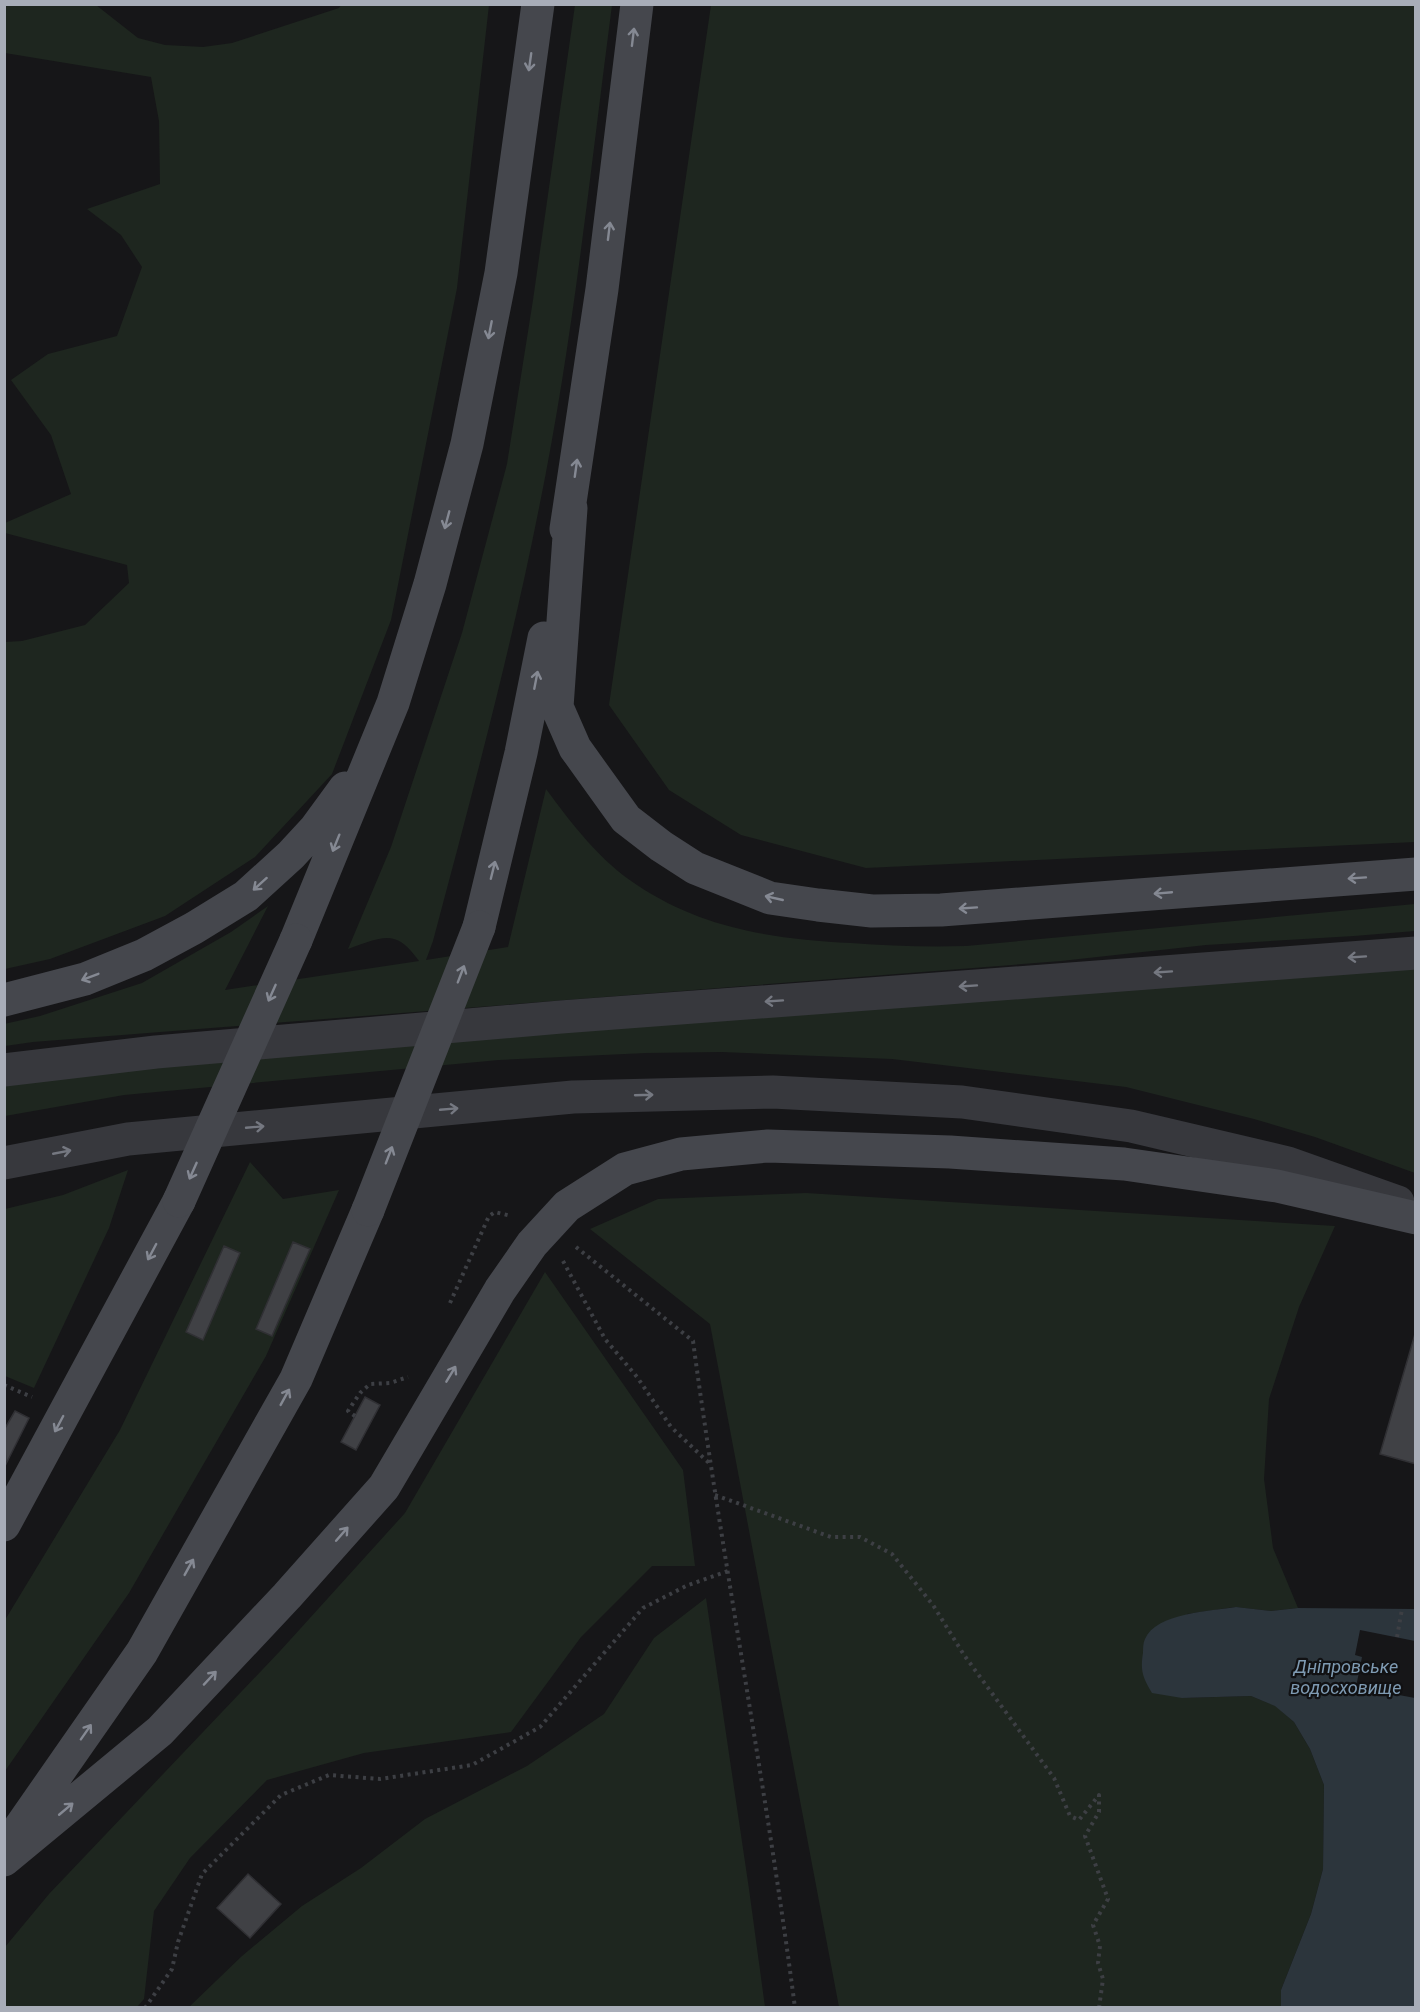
<svg xmlns="http://www.w3.org/2000/svg" width="1420" height="2012" viewBox="0 0 1420 2012" font-family="Roboto,sans-serif">
<style>
.green{fill:#1e261f}
.water{fill:#2c353c}
.pier{fill:#161618}
.building{fill:#404145;stroke:#303034;stroke-width:1.5}
.lines{fill:none;stroke-linecap:round;stroke-linejoin:round}
.path{stroke:#3d3f44;stroke-width:4;stroke-dasharray:3 4.5;stroke-linecap:butt}
.tertiary{stroke:#37383d;stroke-width:33}
.secondary{stroke:#45474d;stroke-width:33}
.secondary-bridge{stroke:#45474d;stroke-width:33}
.oneway{stroke:#858993}
.oneway2{stroke:#757881}
.labels{text-anchor:middle;dominant-baseline:central;stroke-width:4.5;stroke-linejoin:round;paint-order:stroke}
.water-label{font-size:18px;font-style:italic;fill:#7f9bb3;stroke:#111113}
</style>
<rect width="100%" height="100%" fill="#161618"/>
<path class="green" d="M4 5H96L138 38 165 45 203 47 232 43 339 8 341 5H489L457 288 391 620 332 774 255 857 165 916 50 959 5 969V642L22 641 85 625 129 583 127 565 5 533V523L71 494 51 435 11 380 48 354 117 336 142 267 121 235 87 209 160 184 159 121 151 77 5 53Z
M575 5H612C590 173 573 342 539 508 510 654 471 798 433 941L426 960 508 947 546 789C572 824 600 861 637 885 703 929 774 939 851 943 889 946 927 947 966 946L1415 904V931L1354 936 1206 945 1061 961 33 1042 5 1046 4 1024 40 1016 142 983 231 932 268 906 225 990 419 961C413 953 404 941 394 939 382 935 360 945 348 949L391 847 462 633 507 464 533 300Z
M711 5H1415V842L866 868 741 835 669 790 609 705Z
M1415 966V1173L1315 1137 1254 1119 1126 1087 892 1059 722 1052 646 1053 499 1060 124 1095 5 1116 4 1084 264 1049Z
M250 1162 283 1199 339 1190 266 1356 129 1593 5 1771V1620L120 1430Z
M128 1170 109 1228 34 1388 5 1376V1209L63 1195Z
M806 1193 1335 1226 1299 1307 1269 1399 1264 1479 1273 1548 1298 1608 1271 1611 1235 1607 1187 1614 1182 1698 1251 1696 1276 1706 1294 1722 1310 1749 1324 1785 1323 1869 1311 1914 1281 1990V2007H839L710 1324 590 1229 658 1199Z
M545 1272 683 1470 695 1566H652L581 1637 511 1732 364 1753 267 1780 190 1858 154 1911 144 1999 137 2007H5V1947L49 1894 281 1650 405 1513Z
M706 1598 749 1889 765 2007H189L242 1956 302 1906 361 1868 425 1819 527 1766 604 1714 654 1638Z"/>
<path class="water" d="M1236 1607 1271 1611 1298 1608 1415 1609V2007H1281V1990L1311 1914 1323 1869 1324 1785 1310 1749 1294 1722 1275 1706 1251 1696 1182 1698 1152 1693C1143 1678 1140 1671 1143 1653 1143 1649 1143 1643 1145 1639 1156 1613 1211 1611 1236 1607Z"/>
<path class="pier" d="M1360 1630 1415 1641V1698L1356 1687 1362 1657 1355 1655Z"/>
<path class="building" d="M293 1242 310 1249 272 1336 256 1329Z
M224 1246 240 1253 203 1340 186 1332Z
M1415 1334H1416V1464L1380 1454Z
M365 1397 380 1405 356 1450 341 1442Z
M15 1411 29 1418 6 1464 4 1430Z
M248 1874 281 1904 250 1938 217 1908Z"/>
<g class="lines">
<path class="path" d="M576 1247 693 1341C723 1564 766 1785 795 2008
M563 1261 605 1339 637 1377 671 1427 709 1463
M450 1303 489 1216 495 1212 511 1216
M4 1385 32 1397
M355 1416 348 1411 360 1393 370 1384 390 1383 408 1377
M715 1495 831 1537H860L892 1554 933 1605 964 1655 1054 1778 1070 1816 1079 1820 1099 1795V1812L1085 1836 1108 1899 1093 1925 1100 1946 1098 1963 1103 1979 1099 2008
M1397 1637 1402 1609
M145 2008 172 1969 178 1942 202 1874 281 1795 329 1775 380 1779 472 1765 540 1727 643 1608 686 1586 728 1571"/>
<path class="tertiary" d="M4 1070 156 1052 561 1017 1416 953
M4 1163 128 1139 573 1097 773 1092 962 1102 1131 1126 1288 1163 1398 1202"/>
<path class="secondary" d="M571 508 557 707 575 748 626 819 661 846 695 868 770 898 818 905 872 911 941 910 1416 874
M566 529 602 289 637 4
M479 927 521 753 544 638
M296 940 393 703 430 584 467 444 501 273 538 4
M4 1000 85 979 144 955 194 928 246 896 291 855 315 829 345 788
M4 1525 179 1201
M11 1840 142 1652 296 1379 368 1210
M4 1860 160 1731 287 1596 384 1487 500 1290 532 1244 567 1206 625 1169 681 1154 768 1146 950 1152 1124 1164 1277 1186 1416 1218"/>
<path class="secondary-bridge" d="M179 1201 296 940
M368 1210 479 927"/>
</g>
<defs><path id="oneway-shaft" d="M-6 0H5M1.5-3L5.5 0L1.5 3" fill="none" stroke-width="1.6" stroke-linecap="round" stroke-linejoin="round" transform="scale(1.5)"/></defs>
<g class="oneway">
<use href="#oneway-shaft" transform="translate(633 37) rotate(-83)"/>
<use href="#oneway-shaft" transform="translate(530 62) rotate(98)"/>
<use href="#oneway-shaft" transform="translate(609 231) rotate(-83)"/>
<use href="#oneway-shaft" transform="translate(490 330) rotate(101)"/>
<use href="#oneway-shaft" transform="translate(576 468) rotate(-82)"/>
<use href="#oneway-shaft" transform="translate(447 520) rotate(105)"/>
<use href="#oneway-shaft" transform="translate(536 680) rotate(-79)"/>
<use href="#oneway-shaft" transform="translate(336 843) rotate(112)"/>
<use href="#oneway-shaft" transform="translate(493 870) rotate(-76)"/>
<use href="#oneway-shaft" transform="translate(1357 878) rotate(176)"/>
<use href="#oneway-shaft" transform="translate(260 884) rotate(138)"/>
<use href="#oneway-shaft" transform="translate(1163 893) rotate(175)"/>
<use href="#oneway-shaft" transform="translate(774 898) rotate(-167)"/>
<use href="#oneway-shaft" transform="translate(968 908) rotate(176)"/>
<use href="#oneway-shaft" transform="translate(461 974) rotate(-69)"/>
<use href="#oneway-shaft" transform="translate(90 977) rotate(159)"/>
<use href="#oneway-shaft" transform="translate(272 993) rotate(114)"/>
<use href="#oneway-shaft" transform="translate(389 1155) rotate(-69)"/>
<use href="#oneway-shaft" transform="translate(193 1171) rotate(114)"/>
<use href="#oneway-shaft" transform="translate(152 1252) rotate(118)"/>
<use href="#oneway-shaft" transform="translate(451 1374) rotate(-59)"/>
<use href="#oneway-shaft" transform="translate(285 1397) rotate(-61)"/>
<use href="#oneway-shaft" transform="translate(59 1424) rotate(118)"/>
<use href="#oneway-shaft" transform="translate(342 1534) rotate(-49)"/>
<use href="#oneway-shaft" transform="translate(189 1567) rotate(-61)"/>
<use href="#oneway-shaft" transform="translate(210 1678) rotate(-47)"/>
<use href="#oneway-shaft" transform="translate(86 1732) rotate(-55)"/>
<use href="#oneway-shaft" transform="translate(66 1809) rotate(-40)"/>
</g>
<g class="oneway2">
<use href="#oneway-shaft" transform="translate(1357 957) rotate(176)"/>
<use href="#oneway-shaft" transform="translate(1163 972) rotate(176)"/>
<use href="#oneway-shaft" transform="translate(968 986) rotate(176)"/>
<use href="#oneway-shaft" transform="translate(774 1001) rotate(176)"/>
<use href="#oneway-shaft" transform="translate(644 1095) rotate(-2)"/>
<use href="#oneway-shaft" transform="translate(449 1109) rotate(-5)"/>
<use href="#oneway-shaft" transform="translate(255 1127) rotate(-5)"/>
<use href="#oneway-shaft" transform="translate(62 1152) rotate(-11)"/>
</g>
<g class="labels">
<g class="water-label">
<text x="1346" y="1666">Дніпровське<tspan x="1346" dy="21">водосховище</tspan></text>
</g>
</g>
<rect width="1420" height="2012" fill="none" stroke="#a8adb8" stroke-width="12"/>
</svg>
